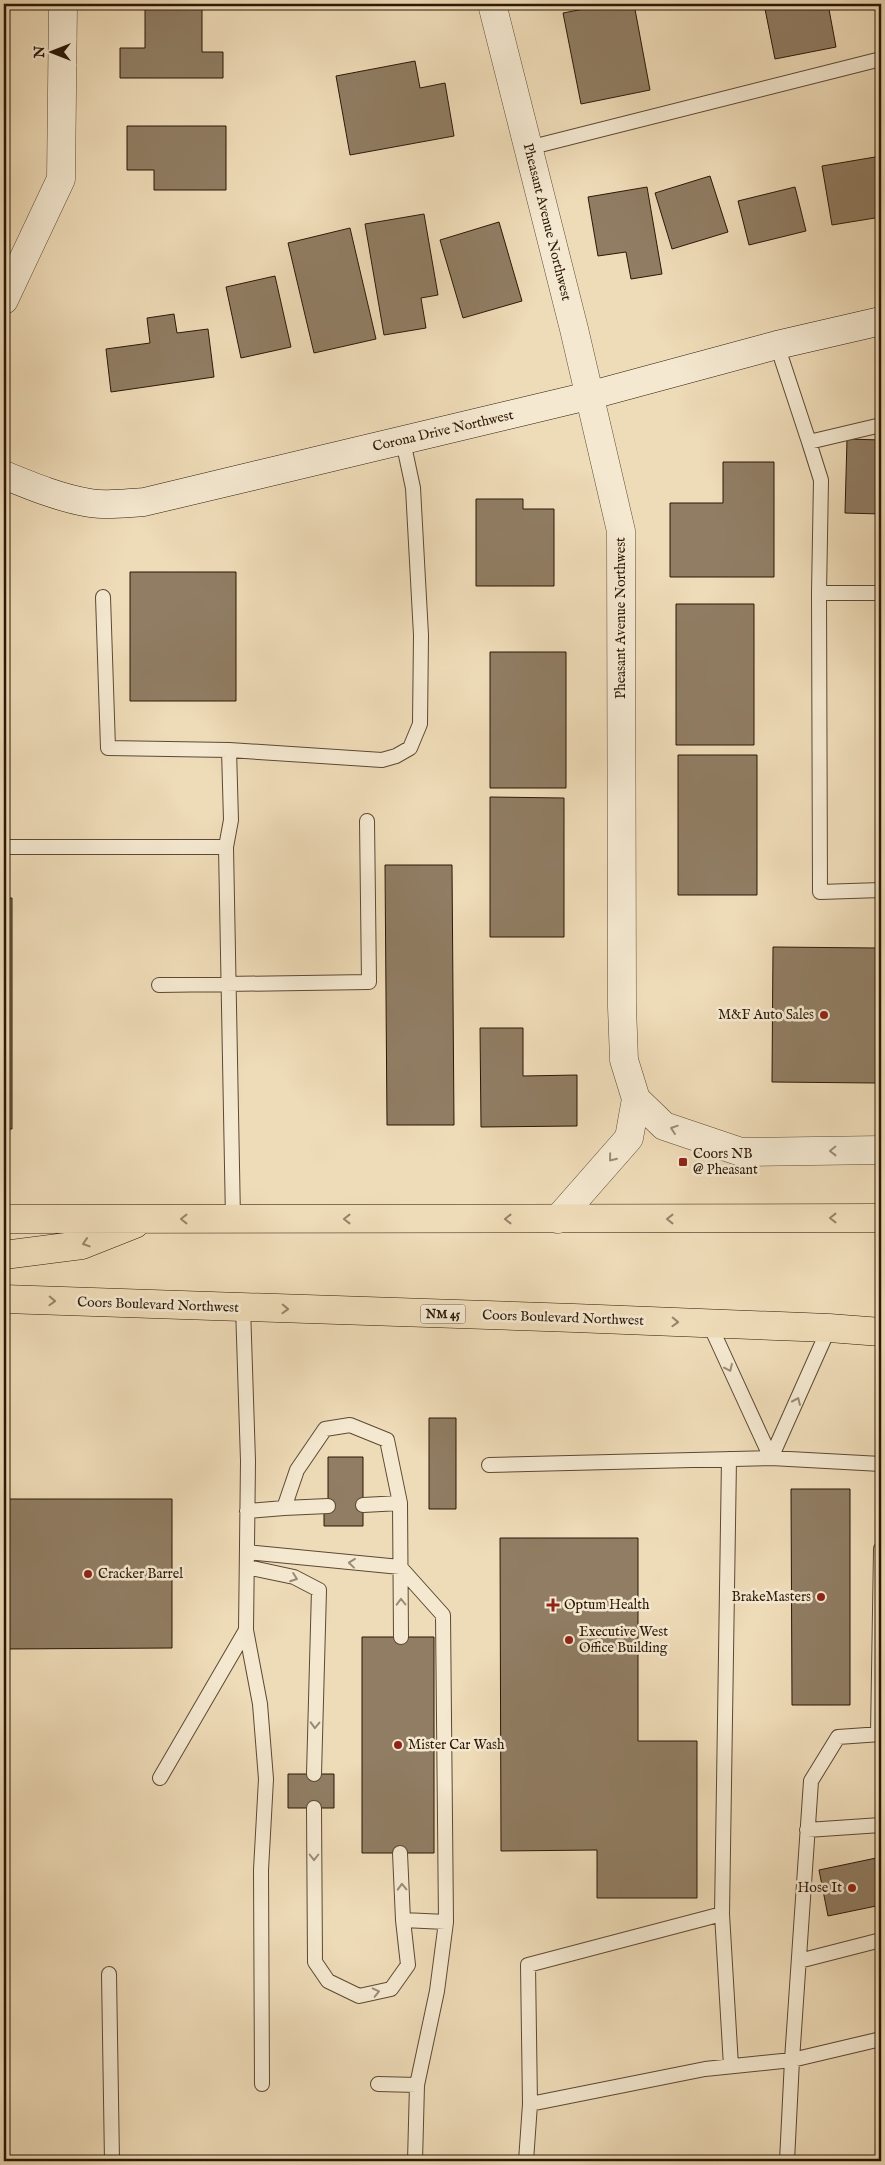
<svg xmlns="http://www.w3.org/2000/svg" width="885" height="2165" viewBox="0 0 885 2165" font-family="'IM FELL English',serif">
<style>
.building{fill:#907d63;stroke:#2b1807}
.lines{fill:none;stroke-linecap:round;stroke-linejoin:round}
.lane-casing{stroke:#5c4933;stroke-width:16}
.street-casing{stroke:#5c4933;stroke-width:29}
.secondary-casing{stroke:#2b1807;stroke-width:29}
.primary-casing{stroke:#2b1807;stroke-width:29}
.lane{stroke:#f4e8d0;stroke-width:14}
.street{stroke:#f4e8d0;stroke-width:28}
.secondary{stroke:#f4e8d0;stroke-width:28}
.primary{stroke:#eedbb7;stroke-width:28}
.oneway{stroke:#9a8a76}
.oneway2{stroke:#968368}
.poi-dot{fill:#8f2418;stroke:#f4e8d0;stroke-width:2}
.labels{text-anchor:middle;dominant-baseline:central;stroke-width:5;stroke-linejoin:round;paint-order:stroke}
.shield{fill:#f4e8d0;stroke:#675643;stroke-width:1}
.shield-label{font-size:12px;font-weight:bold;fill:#2b1807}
.street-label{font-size:14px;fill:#2b1807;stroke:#f4e8d0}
.poi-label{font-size:14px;fill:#2b1807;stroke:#f4e8d0;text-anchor:start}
</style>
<rect width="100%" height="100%" fill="#eedbb7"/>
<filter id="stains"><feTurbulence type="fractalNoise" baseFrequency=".004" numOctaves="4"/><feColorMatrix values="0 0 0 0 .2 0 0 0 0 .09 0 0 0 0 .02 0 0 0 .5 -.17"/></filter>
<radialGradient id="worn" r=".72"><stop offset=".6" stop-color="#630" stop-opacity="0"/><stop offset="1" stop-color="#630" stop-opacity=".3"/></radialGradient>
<path class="building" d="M145 4H202V52H223V78H120V48H145Z
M316 4H419V7L316 8Z
M610 4H634L650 90 581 104 563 13Z
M764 4H828L836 47 775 59Z
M415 61 420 88 445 83 454 136 350 155 336 76Z
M127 126H226V190H154V170H127Z
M881 156V217L832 225 822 166Z
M710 176 728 232 672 249 655 193Z
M647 187 662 274 631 279 626 252 598 256 588 197Z
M795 187 806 231 749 245 738 201Z
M424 214 438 295 421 298 426 328 384 335 365 224Z
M499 222 522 301 463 318 440 240Z
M350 228 376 339 314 353 288 243Z
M275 276 291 347 241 358 226 287Z
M174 314 177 333 208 329 214 377 111 392 106 349 150 343 147 318Z
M847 439 881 440V514L845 513Z
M723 462H774V577H670V503H723Z
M476 499H523V509H554V586H476Z
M130 572H236V701H130Z
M676 604H754V745H676Z
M490 652H566V788H490Z
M678 755H757V895H678Z
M490 797 564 798V937H490Z
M385 865H452L454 1125H387Z
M4 898H12V1129H4Z
M773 947 877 948 876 1083 772 1082Z
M480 1028H523V1076L577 1075V1126L481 1127Z
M429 1418H456V1509H429Z
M328 1457H363V1526H324V1509H328Z
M791 1489H850V1705H792Z
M4 1499H172V1648L4 1649Z
M500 1538H638V1741H697V1898H597V1850L501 1851Z
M362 1637H434V1853H362Z
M288 1774H334V1808H288Z
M881 1857V1905L828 1916 819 1870Z"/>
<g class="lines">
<g class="lane-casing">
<path id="lane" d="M528 148 881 59
M777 345 809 442 881 425
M809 442 821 480 819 593 820 892 881 890
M819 593H881
M103 597 108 748 229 750
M4 847H226L233 1219
M226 847 231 820 229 750 382 760 396 756 410 748 420 724 421 635 413 488 403 441
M159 985 369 982 367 821
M243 1307 248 1461 246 1630 260 1704 266 1779 261 1870 262 2084
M709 1323 771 1458 829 1328
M489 1465 771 1458 881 1464
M363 1505 400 1503
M284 1508 328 1506
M247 1511 284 1508 297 1470 325 1429 350 1425 387 1440 400 1503 401 1637
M247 1552 400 1567 443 1615 446 1922 403 1920
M247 1567 294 1577 319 1590 314 1774
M878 1734 881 1549
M160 1778 246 1630
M314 1808 315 1962 328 1981 359 1996 391 1989 408 1965 403 1920 400 1853
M807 1830 881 1825
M722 1914 729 1459
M799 1961 881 1940
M109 1974 112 2161
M378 2084 417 2085 415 2161
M417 2085 437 1991 446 1922
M530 2104 528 1965 722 1914 731 2066
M526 2161 530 2104 705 2069 792 2060 881 2039
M787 2161 792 2060 811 1781 838 1737 881 1734"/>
</g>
<g class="street-casing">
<path id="street" d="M492 4 574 329 621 531 622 1007 624 1060 636 1099 629 1138 558 1219
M4 300 61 179 63 4
M636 1099 664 1126 741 1152 881 1150"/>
</g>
<g class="secondary-casing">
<path id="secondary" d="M4 475C31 486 60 498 90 503 108 506 126 503 144 502L588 396 777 345 881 321"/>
</g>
<g class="primary-casing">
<path id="primary" d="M4 1219 881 1218
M4 1255 82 1245 135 1224
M4 1299 574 1318 829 1328 881 1332"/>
</g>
<use href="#lane" class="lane"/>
<use href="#street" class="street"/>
<use href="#secondary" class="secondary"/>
<use href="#primary" class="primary"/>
</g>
<defs><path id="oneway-chevron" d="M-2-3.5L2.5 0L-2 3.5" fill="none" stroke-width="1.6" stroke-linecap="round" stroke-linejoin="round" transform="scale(1.25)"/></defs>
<g class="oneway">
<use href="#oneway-chevron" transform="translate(674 1129) rotate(-161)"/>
<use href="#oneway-chevron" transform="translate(833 1151) rotate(179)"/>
<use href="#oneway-chevron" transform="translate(612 1158) rotate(129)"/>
<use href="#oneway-chevron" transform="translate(729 1368) rotate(65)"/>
<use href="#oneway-chevron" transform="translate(797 1401) rotate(-66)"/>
<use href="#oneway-chevron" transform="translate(352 1563) rotate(-174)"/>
<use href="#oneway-chevron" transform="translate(294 1578) rotate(20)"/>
<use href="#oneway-chevron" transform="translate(401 1602) rotate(-91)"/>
<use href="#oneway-chevron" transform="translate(315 1725) rotate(92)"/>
<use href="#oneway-chevron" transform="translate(314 1857) rotate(90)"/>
<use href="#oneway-chevron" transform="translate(402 1887) rotate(-92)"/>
<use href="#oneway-chevron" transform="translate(376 1992) rotate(-13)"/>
</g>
<g class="oneway2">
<use href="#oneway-chevron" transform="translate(833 1218) rotate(180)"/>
<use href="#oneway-chevron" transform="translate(184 1219) rotate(180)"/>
<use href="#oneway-chevron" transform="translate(347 1219) rotate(180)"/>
<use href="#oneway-chevron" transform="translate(508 1219) rotate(-180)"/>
<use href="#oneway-chevron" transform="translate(670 1219) rotate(180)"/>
<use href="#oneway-chevron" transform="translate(86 1243) rotate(162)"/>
<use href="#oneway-chevron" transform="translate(52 1301) rotate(2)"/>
<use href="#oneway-chevron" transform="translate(285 1309) rotate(2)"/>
<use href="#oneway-chevron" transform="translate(675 1322) rotate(2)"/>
</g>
<g class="poi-dot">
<circle cx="824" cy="1015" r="5"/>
<rect x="678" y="1157" width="10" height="10" rx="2.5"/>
<circle cx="88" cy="1574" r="5"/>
<circle cx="821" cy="1597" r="5"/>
<path d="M550.5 1597.5h5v5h5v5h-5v5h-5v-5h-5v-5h5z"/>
<circle cx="569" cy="1640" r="5"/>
<circle cx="398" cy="1745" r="5"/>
<circle cx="852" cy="1888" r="5"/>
</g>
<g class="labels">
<rect class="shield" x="420.5" y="1304.5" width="45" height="19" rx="4"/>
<g class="shield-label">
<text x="443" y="1314">NM 45</text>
</g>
<g class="street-label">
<text transform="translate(547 222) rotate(76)">Pheasant Avenue Northwest</text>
<text transform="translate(443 431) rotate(-13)">Corona Drive Northwest</text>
<text transform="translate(621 618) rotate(-90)">Pheasant Avenue Northwest</text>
<text transform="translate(158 1305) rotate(2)">Coors Boulevard Northwest</text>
<text transform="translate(563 1318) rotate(2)">Coors Boulevard Northwest</text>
</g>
<g class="poi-label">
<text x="814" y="1015" text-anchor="end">M&amp;F Auto Sales</text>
<text x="693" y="1154">Coors NB<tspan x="693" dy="16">@ Pheasant</tspan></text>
<text x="98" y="1574">Cracker Barrel</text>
<text x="811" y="1597" text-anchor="end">BrakeMasters</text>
<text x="564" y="1605">Optum Health</text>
<text x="579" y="1632">Executive West<tspan x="579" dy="16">Office Building</tspan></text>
<text x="408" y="1745">Mister Car Wash</text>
<text x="842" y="1888" text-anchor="end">Hose It</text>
</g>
</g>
<rect width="885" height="2165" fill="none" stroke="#eedbb7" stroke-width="20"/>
<rect x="5" y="5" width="875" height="2155" fill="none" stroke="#2b1807" stroke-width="2.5"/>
<rect x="10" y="10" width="865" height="2145" fill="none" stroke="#2b1807"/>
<g transform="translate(52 52) rotate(270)" stroke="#f4e8d0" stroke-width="4" paint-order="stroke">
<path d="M0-4L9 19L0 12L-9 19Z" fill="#2b1807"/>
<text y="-8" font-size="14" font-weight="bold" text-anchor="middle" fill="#2b1807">N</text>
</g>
<rect width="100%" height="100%" filter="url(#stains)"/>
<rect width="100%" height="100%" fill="url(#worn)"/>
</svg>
